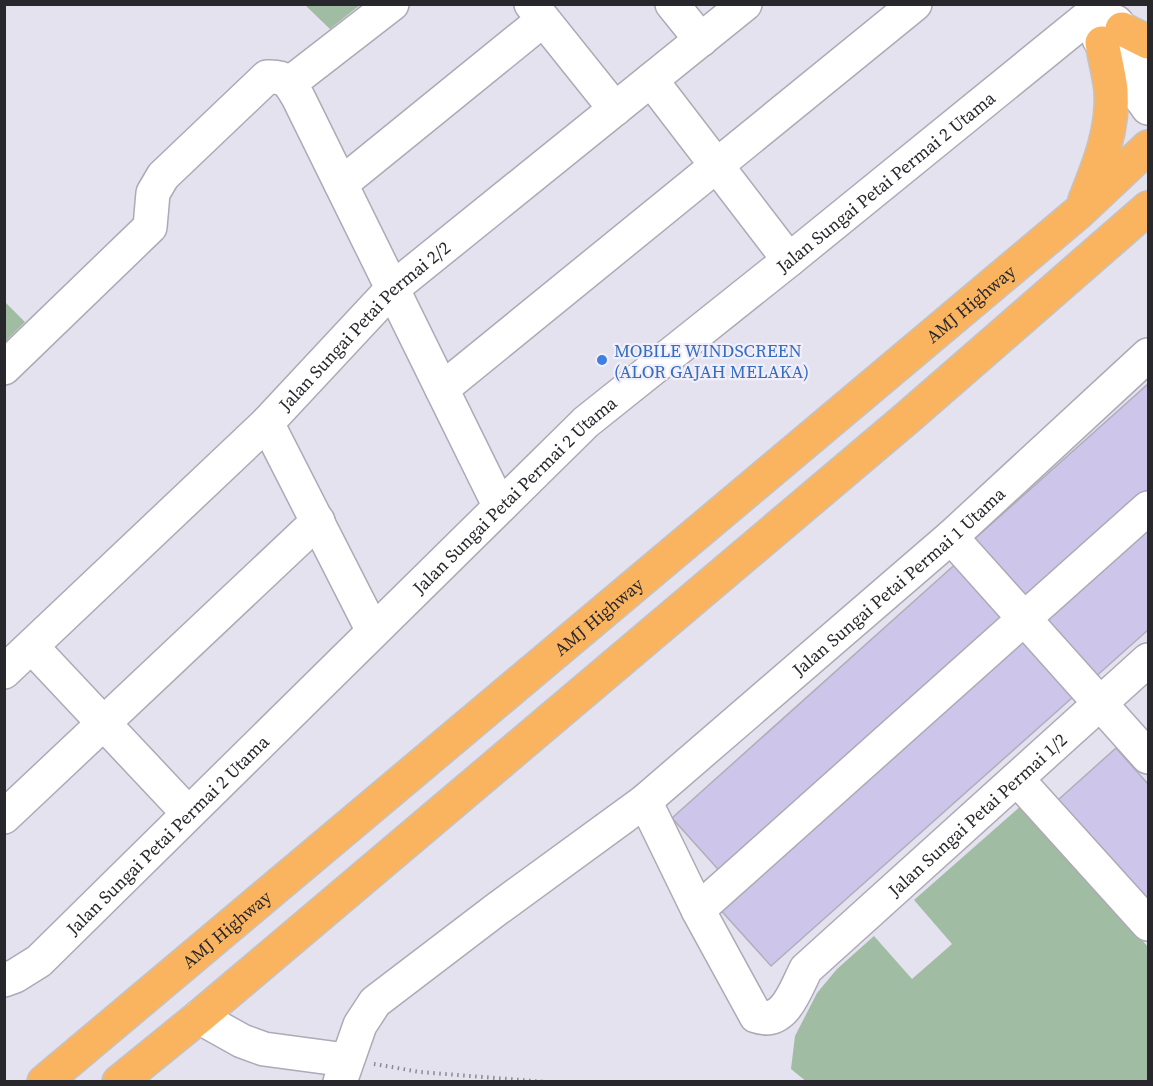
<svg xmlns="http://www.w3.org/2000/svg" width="1153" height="1086" viewBox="0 0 1153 1086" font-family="'Source Serif 4',serif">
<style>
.green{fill:#a0bca3}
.building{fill:#cdc5ea;stroke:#b0aeba;stroke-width:1.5}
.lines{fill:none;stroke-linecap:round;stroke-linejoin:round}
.minor-casing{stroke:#adaab6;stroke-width:36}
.highway-casing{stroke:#c3c3c4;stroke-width:36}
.path{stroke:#8b8a93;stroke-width:4;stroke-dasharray:1.5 4.5;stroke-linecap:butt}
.minor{stroke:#fff;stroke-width:33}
.highway{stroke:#fab460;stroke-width:33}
.shop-dot{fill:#3f7fe0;stroke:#f2effc;stroke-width:2}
.labels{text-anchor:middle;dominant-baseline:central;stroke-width:4.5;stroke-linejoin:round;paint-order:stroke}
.street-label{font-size:18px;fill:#28272c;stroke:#f2effc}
.shop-label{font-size:18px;fill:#366cbe;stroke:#f2effc;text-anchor:start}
</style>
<rect width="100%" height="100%" fill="#e4e2ef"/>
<path class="green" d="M305 5H360L330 29Z
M5 302 25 322 5 342Z
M1023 804 1148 947V1081L807 1082 791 1069 795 1036 817 993 837 969 874 936 912 979 952 944 914 900Z"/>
<path class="building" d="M1148 384V502L1028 609 970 543Z
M1148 518V630L1093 679 1038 617Z
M960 560 1013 618 724 876 672 818Z
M1018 637 1073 697 771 966 717 906Z
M1116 748 1148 784V901L1058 800Z"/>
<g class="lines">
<g class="minor-casing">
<g id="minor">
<path d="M531 4 615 109"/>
<path d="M672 4 701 40"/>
<path d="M1116 22 1148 64"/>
<path d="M1099 39 1148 108"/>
<path d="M651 80 789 260"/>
<path d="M290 83 392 4"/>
<path d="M341 184 543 20"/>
<path d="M4 368 150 227 153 193 163 176 267 77C286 76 289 82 298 97L499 505"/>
<path d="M442 389 915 4"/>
<path d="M267 423 373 631"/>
<path d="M951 537 1148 757"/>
<path d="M32 647 188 813"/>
<path id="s1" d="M4 672 267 423 392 289 745 4"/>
<path d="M1017 779 1148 924"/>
<path id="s2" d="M645 801 698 910 756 1016C785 1026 795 990 806 969L1148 660"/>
<path d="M4 817 318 521"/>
<path d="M698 910 1148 508"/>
<path id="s3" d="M4 980 15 976 39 961 586 422 789 260 1104 4"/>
<path d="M199 1017 242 1041 264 1049 346 1060"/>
<path id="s4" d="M340 1082 360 1025 375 1002 497 909 645 801 951 537 1148 355"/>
</g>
</g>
<g class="highway-casing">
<g id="highway">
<path d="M1122 29 1148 42"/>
<path d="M1085 200C1099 166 1114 128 1111 90 1109 74 1105 58 1102 43"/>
<path id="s5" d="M44 1082 1079 212 1148 147"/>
<path d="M119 1082 199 1017 907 418 1148 208"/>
</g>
</g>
<path class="path" d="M374 1064 420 1072 546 1082"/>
<use href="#minor" class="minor"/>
<use href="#highway" class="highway"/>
</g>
<circle class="shop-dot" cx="602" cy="360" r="6"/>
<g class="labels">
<g class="street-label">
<text stroke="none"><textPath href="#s3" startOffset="1192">Jalan Sungai Petai Permai 2 Utama</textPath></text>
<text stroke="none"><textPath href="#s5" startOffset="1210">AMJ Highway</textPath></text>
<text stroke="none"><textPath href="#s1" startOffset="500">Jalan Sungai Petai Permai 2/2</textPath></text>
<text stroke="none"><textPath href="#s3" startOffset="706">Jalan Sungai Petai Permai 2 Utama</textPath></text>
<text stroke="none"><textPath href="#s4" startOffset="760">Jalan Sungai Petai Permai 1 Utama</textPath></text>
<text stroke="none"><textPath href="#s5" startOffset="724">AMJ Highway</textPath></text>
<text stroke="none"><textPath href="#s2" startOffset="549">Jalan Sungai Petai Permai 1/2</textPath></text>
<text stroke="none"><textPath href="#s3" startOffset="220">Jalan Sungai Petai Permai 2 Utama</textPath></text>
<text stroke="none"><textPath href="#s5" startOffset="238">AMJ Highway</textPath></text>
</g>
<g class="shop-label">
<text x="614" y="350">MOBILE WINDSCREEN<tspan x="614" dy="21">(ALOR GAJAH MELAKA)</tspan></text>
</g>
</g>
<rect width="1153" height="1086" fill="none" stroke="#28272c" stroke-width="12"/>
</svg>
